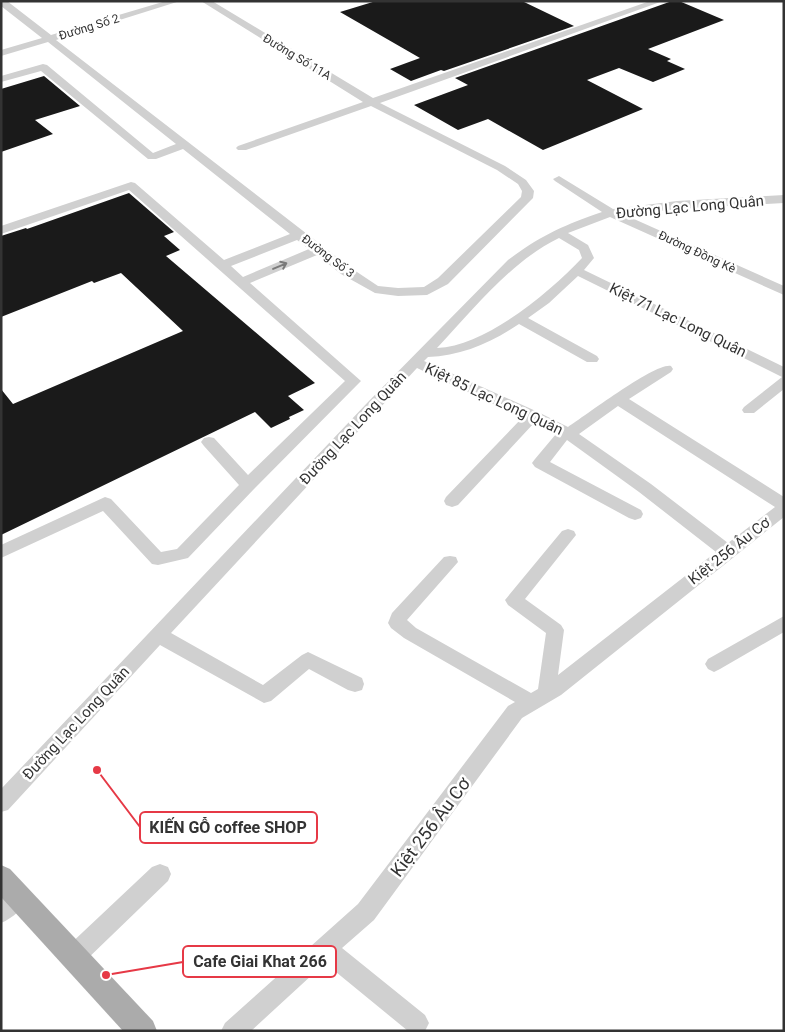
<svg xmlns="http://www.w3.org/2000/svg" width="785" height="1032" viewBox="0 0 785 1032" font-family="Roboto,sans-serif">
<style>
.building{fill:#1a1a1a}
.lines{fill:none;stroke-linecap:round;stroke-linejoin:round}
.minor{fill:#d0d0d0;fill-rule:evenodd}
.major{fill:#ababab;fill-rule:evenodd}
.oneway{stroke:#7a7a7a}
.labels{text-anchor:middle;dominant-baseline:central;stroke-width:5;stroke-linejoin:round;paint-order:stroke}
.far-street-label{font-size:12px;fill:#333;stroke:#fff}
.street-label{font-size:15px;fill:#333;stroke:#fff}
.near-street-label{font-size:18px;fill:#333;stroke:#fff}
.leader{fill:none;stroke:#e63946;stroke-width:2}
.callout-dot{fill:#e63946;stroke:#fff;stroke-width:2}
.callout{fill:#fff;stroke:#e63946;stroke-width:2}
.callout-label{font-size:16px;text-anchor:middle;font-weight:bold;fill:#333}
</style>
<rect width="100%" height="100%" fill="#fff"/>
<path class="building" d="M376 1H522L574 26 444 71 441 70 411 81 390 69 420 58 340 12Z
M672 1H679L724 20 648 49 671 59 667 61 685 69 653 82 619 68 587 80 643 109 543 150 488 119 458 130 414 105 468 85 455 78Z
M44 76 80 106 35 120 53 134 1 152V89Z
M129 193 174 232 164 236 180 250 166 256 315 383 288 396 304 410 289 417 290 419 271 428 255 412 1 535V389L13 404 183 331 121 273 94 283 92 281 1 317V236L26 228 27 229Z"/>
<g class="lines">
<path class="minor" d="M1 1H7L51 35 166 1H180L56 40 351 268 378 286 398 288 424 287 438 278 521 197 522 191 518 184 497 170 371 106 246 150H238L236 148 238 146 363 102 201 1H212L373 98 650 1H663L380 103 505 166 526 180 534 191 533 198 448 284 427 295 398 296 375 293 341 274 317 255 250 283 361 381 254 489 188 558 158 565 152 564 103 511 1 558V545L105 497 111 499 161 552 177 549 239 485 204 446 201 442 204 438 209 437 214 438 248 475 345 381 129 190 1 234V226L131 182 135 183 224 260 290 234 183 149 156 159H148L41 71 1 82V76L43 64 47 65 153 153 176 144 48 42 1 56V50L42 38 1 6ZM297 240 309 249 243 277 231 266Z
M559 176 613 209 677 201 784 195V203L677 209 625 215 784 286V295L610 217 568 233 588 245 594 258 584 270 784 367V389L754 413H744L742 410 744 407 782 377 578 276 549 303 528 318 597 356 599 359 597 362H587L519 324C491 343 461 356 428 357L424 361 538 412 568 427C585 416 656 362 671 366L673 369 671 372 629 399 784 497V517L561 695 522 718 374 920 342 948 425 1015 429 1023 425 1031H408L325 963 251 1031H221L225 1023 358 904 508 706 515 702 404 638 391 628 388 623 392 613 444 557 450 556 456 557 458 562 407 620 416 628 531 693 538 689 546 633 508 605 505 600 562 531 568 529 574 531 576 535 525 599 561 625 564 630 558 675 716 552 639 492 567 440 550 462 641 510 643 514 641 518 635 520 629 518 535 467 532 463 535 459 556 434 534 423 458 505 452 507 446 505 444 501 446 497 522 418 417 368 171 633 263 685 302 655 308 652 362 678 364 684 362 690 355 692 348 690 309 669 271 701 264 703 160 645 8 810 1 812V789L368 402 508 260C540 236 564 225 602 212L555 181 553 179ZM559 238 579 250 582 258C550 292 486 346 437 348 474 309 510 262 559 238ZM618 406 775 507 728 543 651 484 579 434Z
M784 616V632L720 669 714 672 708 669 705 664 708 659Z
M160 864 168 867 171 874 168 881 82 964 74 967 66 964 63 956 66 948 152 867Z
M18 885 26 889 29 896C24 908 13 918 1 923V897L10 889Z"/>
<path class="major" d="M1 865 10 869 153 1021 157 1031H123L1 897Z"/>
</g>
<defs><path id="oneway-shaft" d="M-6 0H5M1.5-3L5.5 0L1.5 3" fill="none" stroke-width="1.6" stroke-linecap="round" stroke-linejoin="round" transform="scale(1.25)"/></defs>
<use class="oneway" href="#oneway-shaft" transform="translate(280 266) rotate(-23)"/>
<g class="labels">
<g class="far-street-label">
<text transform="translate(89 27) rotate(-17)">Đường Số 2</text>
<text transform="translate(297 57) rotate(31)">Đường Số 11A</text>
<text transform="translate(697 252) rotate(25)">Đường Đồng Kè</text>
<text transform="translate(328 256) rotate(37)">Đường Số 3</text>
</g>
<g class="street-label">
<text transform="translate(690 207) rotate(-5)">Đường Lạc Long Quân</text>
<text transform="translate(678 320) rotate(26)">Kiệt 71 Lạc Long Quân</text>
<text transform="translate(494 399) rotate(25)">Kiệt 85 Lạc Long Quân</text>
<text transform="translate(353 428) rotate(-47)">Đường Lạc Long Quân</text>
<text transform="translate(729 551) rotate(-38)">Kiệt 256 Âu Cơ</text>
<text transform="translate(76 723) rotate(-47)">Đường Lạc Long Quân</text>
</g>
<g class="near-street-label">
<text transform="translate(430 827) rotate(-53)">Kiệt 256 Âu Cơ</text>
</g>
</g>
<path class="leader" d="M97 770L140 827M106 975L183 962"/>
<g class="callout-dot">
<circle cx="97" cy="770" r="5"/>
<circle cx="106" cy="975" r="5"/>
</g>
<g class="callout">
<rect x="140" y="812" width="177" height="31" rx="5"/>
<rect x="183" y="946" width="153" height="31" rx="5"/>
</g>
<g class="callout-label">
<text x="228" y="833">KIẾN GỖ coffee SHOP</text>
<text x="260" y="967">Cafe Giai Khat 266</text>
</g>
<rect width="785" height="1032" fill="none" stroke="#333333" stroke-width="5"/>
</svg>
